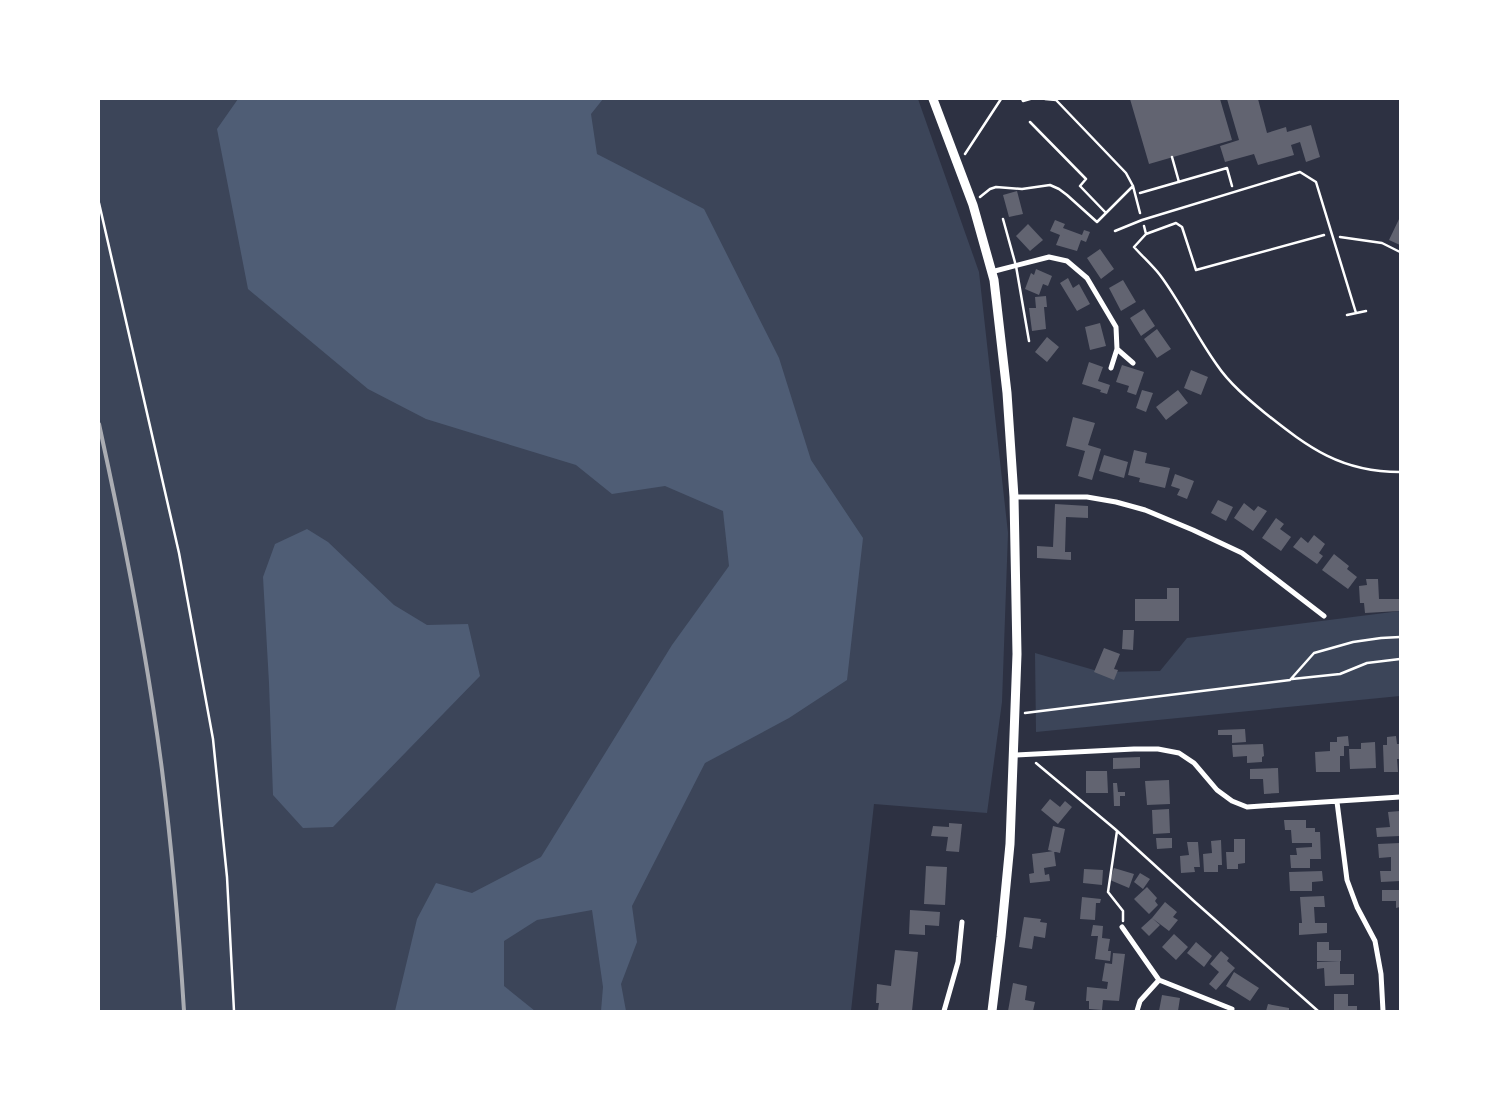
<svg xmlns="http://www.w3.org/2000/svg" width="1499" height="1110" viewBox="0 0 1499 1110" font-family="'Sofia Sans Condensed',sans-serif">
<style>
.green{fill:#3c4559}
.water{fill:#4f5d75}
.building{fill:#626471}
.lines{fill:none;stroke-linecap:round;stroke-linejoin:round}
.path{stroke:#fff;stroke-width:2.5}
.service{stroke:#fff;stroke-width:2.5}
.minor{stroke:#fff;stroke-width:5}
.primary{stroke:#fff;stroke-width:9}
.rail{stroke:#abadb3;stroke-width:4}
</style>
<rect width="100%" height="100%" fill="#2d3142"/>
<path class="green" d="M99 99H918L979 272 1008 533 1002 702 987 813 874 804 851 1011H99Z
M1400 611V696L1036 732 1035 653 1101 672 1160 671 1187 638Z"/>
<path class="water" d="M238 99H603L591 114 597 154 704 209 779 358 811 460 863 538 847 680 789 718 705 763 632 906 637 942 621 984 626 1011H601L603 987 592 910 537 920 504 941V986L535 1011H395L417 919 436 883 472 893 541 857 672 645 729 566 723 511 665 486 612 494 576 465 426 419 368 389 248 289 217 129Z
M307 529 328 542 394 605 427 625 468 624 480 676 333 827 303 828 273 795 269 683 263 577 275 544Z"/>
<path class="building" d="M1130 99H1220L1232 140 1149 164Z
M1227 99H1258L1267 133 1286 127 1287 132 1311 125 1320 157 1306 162 1300 142 1291 145 1294 155 1258 165 1254 154 1225 162 1220 146 1239 140Z
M1017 191 1023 214 1009 217 1003 195Z
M1400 217V245L1389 240Z
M1055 220 1065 224 1063 228 1082 235 1084 230 1090 232 1086 242 1081 240 1077 251 1056 245 1060 235 1050 231Z
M1028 224 1043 240 1030 251 1016 236Z
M1100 249 1114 269 1101 279 1087 258Z
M1036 269 1052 276 1048 286 1043 284 1039 295 1025 289 1031 273 1034 275Z
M1068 278 1073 288 1079 284 1090 304 1077 311 1060 283Z
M1123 280 1136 302 1121 311 1109 288Z
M1046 296 1047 307H1044L1046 329 1032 331 1029 308H1036L1035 297Z
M1144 309 1155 326 1141 336 1130 318Z
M1100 323 1106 346 1090 350 1085 327Z
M1157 329 1171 349 1157 358 1144 339Z
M1047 337 1059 347 1047 362 1035 352Z
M1089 362 1103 367 1098 381 1110 385 1107 394 1100 392 1101 390 1082 384Z
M1122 365 1144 372 1136 395 1127 392 1129 386 1116 382Z
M1191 370 1208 377 1201 395 1184 388Z
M1142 390 1153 393 1146 412 1136 408Z
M1178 390 1188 403 1166 420 1156 407Z
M1073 417 1095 423 1088 445 1101 449 1092 480 1078 476 1085 451 1066 446Z
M1134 450 1147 453 1145 463 1170 468 1165 488 1139 482 1140 478 1128 475Z
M1104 455 1128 462 1124 478 1099 471Z
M1175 474 1194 481 1187 499 1177 495 1180 489 1171 486Z
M1218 500 1233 507 1226 521 1211 513Z
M1244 503 1254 511 1258 506 1267 511 1253 531 1234 518Z
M1055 504 1088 506V518L1066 517 1065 552H1071V560L1037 558V546L1053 547Z
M1276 518 1284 524 1280 529 1291 537 1281 551 1262 538Z
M1314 535 1325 544 1319 553 1323 556 1317 564 1293 547 1301 537 1308 543Z
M1334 554 1349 566 1347 569 1357 577 1348 589 1322 570Z
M1366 579H1378L1379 599H1399V611L1365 613 1364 603H1360L1359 586 1367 585Z
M1167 588H1179V621H1135V599H1167Z
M1123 630H1134L1133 650 1122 649Z
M1104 648 1120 654 1114 669 1118 670 1114 680 1094 672Z
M1245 729 1246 742 1232 743V735H1218V730Z
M1348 736 1349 746H1344V756H1340V772H1316L1315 752 1330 751V742H1337V737Z
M1396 736 1397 744H1400V759H1397L1398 772H1384L1383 745H1387V737Z
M1375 742 1376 768 1350 769 1349 749H1361V743Z
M1263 744 1264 756 1262 757V762L1247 763V756L1233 757 1232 745Z
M1140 757V768L1113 769V758Z
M1278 768 1279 793 1264 794 1263 779H1250V769Z
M1086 771H1107L1108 793H1086Z
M1169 780 1170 804 1147 805 1145 781Z
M1113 783H1117L1118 792H1125V796H1120V806H1114Z
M1050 799 1060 807 1065 801 1072 807 1058 824 1041 810Z
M1169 809 1170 833 1153 834 1152 810Z
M1400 811V836L1377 837 1376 828 1390 827 1388 812Z
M1284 820H1306V828H1315V832H1320L1321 859H1310V868H1291L1290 855H1297L1296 848 1312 847V843H1292L1291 830H1285Z
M949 823 962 824 959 852 946 851 948 837 931 836 933 826 949 827Z
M1053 826 1065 829 1060 853 1048 850Z
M1156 838H1172V848L1157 849Z
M1234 839H1245V863L1238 864V869H1227L1226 852H1234Z
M1221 840 1222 865H1218V872H1204L1203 854 1212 853 1211 841Z
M1187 842H1198L1200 867H1194L1195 872 1181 873 1180 856 1189 855Z
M1400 843V881L1381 882 1380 871H1391V857L1379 858 1378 844Z
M1054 851 1056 866 1044 868 1045 875 1049 874 1050 881 1030 883 1029 874 1034 873 1032 854Z
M926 866 947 867 945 905 924 904Z
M1114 868 1134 874 1129 888 1110 880Z
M1084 869 1103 870 1102 885 1083 883Z
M1322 871 1323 881 1312 882V891H1290L1289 872Z
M1140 873 1150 879 1143 889 1134 882Z
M1147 887 1157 898 1155 901 1158 905 1149 914 1134 899Z
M1382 890H1400V907L1396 908V901H1382Z
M1324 896 1325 907H1314L1315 923H1327V933L1299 935V923H1302L1300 897Z
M1082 897 1101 899 1100 903H1096L1095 920 1080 919Z
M1165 902 1177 912 1173 917 1178 920 1169 931 1152 918Z
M910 910 940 912 939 926 925 925V935L909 934Z
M1024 917 1041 919 1040 922 1047 923 1045 938 1034 936 1032 949 1019 947Z
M1152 918 1160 925 1149 936 1141 928Z
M1093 925 1103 926 1102 938 1110 939 1108 951H1111L1110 961 1095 959 1098 936H1091Z
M1174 934 1188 947 1176 960 1162 947Z
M1196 942 1212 956 1204 967 1187 953Z
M1317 942H1329V950H1341V961H1317Z
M895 950 918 952 912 1011H878L879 1003H876L877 984 891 986Z
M1221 951 1229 958 1227 961 1235 968 1216 990 1209 984 1219 972 1210 964Z
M1113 953 1125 954 1119 1001 1103 1000 1102 1010 1089 1009V1001H1086L1087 987 1107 989 1106 995 1108 982 1102 981 1105 963 1112 964Z
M1340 961V974H1354V985L1325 986 1324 968 1317 969V962Z
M1234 972 1259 988 1250 1001 1226 986Z
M1013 983 1027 986 1025 1000 1035 1002 1033 1011H1008Z
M1334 994H1348V1006H1357V1011H1334Z
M1162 995 1180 998 1178 1011H1159Z
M1268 1004 1289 1008V1011H1266Z"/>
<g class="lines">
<path class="path" d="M1022 99 1023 101 1030 99
M1045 99 1056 100 1126 173 1133 186
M1030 122 1086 179 1080 186 1106 213
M965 154 1001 99
M1172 157 1179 182
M1140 193 1227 168 1232 186
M980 197 990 189 996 187 1022 189 1050 185 1059 189 1067 195 1097 222 1133 186 1140 213
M99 203 179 553 213 739 227 877 234 1011
M1144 226 1146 234 1176 223 1182 227 1196 270 1324 235
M1146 234 1134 247C1143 257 1152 265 1160 275 1181 303 1196 336 1217 365 1229 383 1248 399 1265 413 1309 448 1341 472 1400 472
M1340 237 1382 243 1400 252
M1292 679 1340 674 1367 663 1400 659
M1025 713 1290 680 1314 653 1353 642 1381 638 1400 637
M1036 763 1115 829 1195 902 1318 1011
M1117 831 1108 892 1123 911V921"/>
<path class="service" d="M1003 219 1016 266 1029 341
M1115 231 1142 220 1300 172 1316 182 1356 313
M1347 315 1366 311"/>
<path class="minor" d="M991 272 1049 257 1067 261 1087 278 1116 327 1117 349 1111 368
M1117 349 1133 363
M1014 497H1087L1116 502 1145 510 1193 530 1242 553 1324 616
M1014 755 1134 749H1158L1179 753 1194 763 1217 790 1232 801 1247 807 1400 797
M1337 802 1347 880 1357 907 1375 941 1381 974 1383 1011
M1122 927 1159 980 1232 1009
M944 1011 958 962 962 922
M1137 1011 1140 1001 1159 980"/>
<path class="primary" d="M933 99 973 205 994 280 1007 393 1014 497 1017 654 1010 844 1001 937 992 1011"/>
<path class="rail" d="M99 424C124 538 147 654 162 770 172 850 179 931 184 1011"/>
</g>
<rect width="1499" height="1110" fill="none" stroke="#ffffff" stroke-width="200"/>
</svg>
